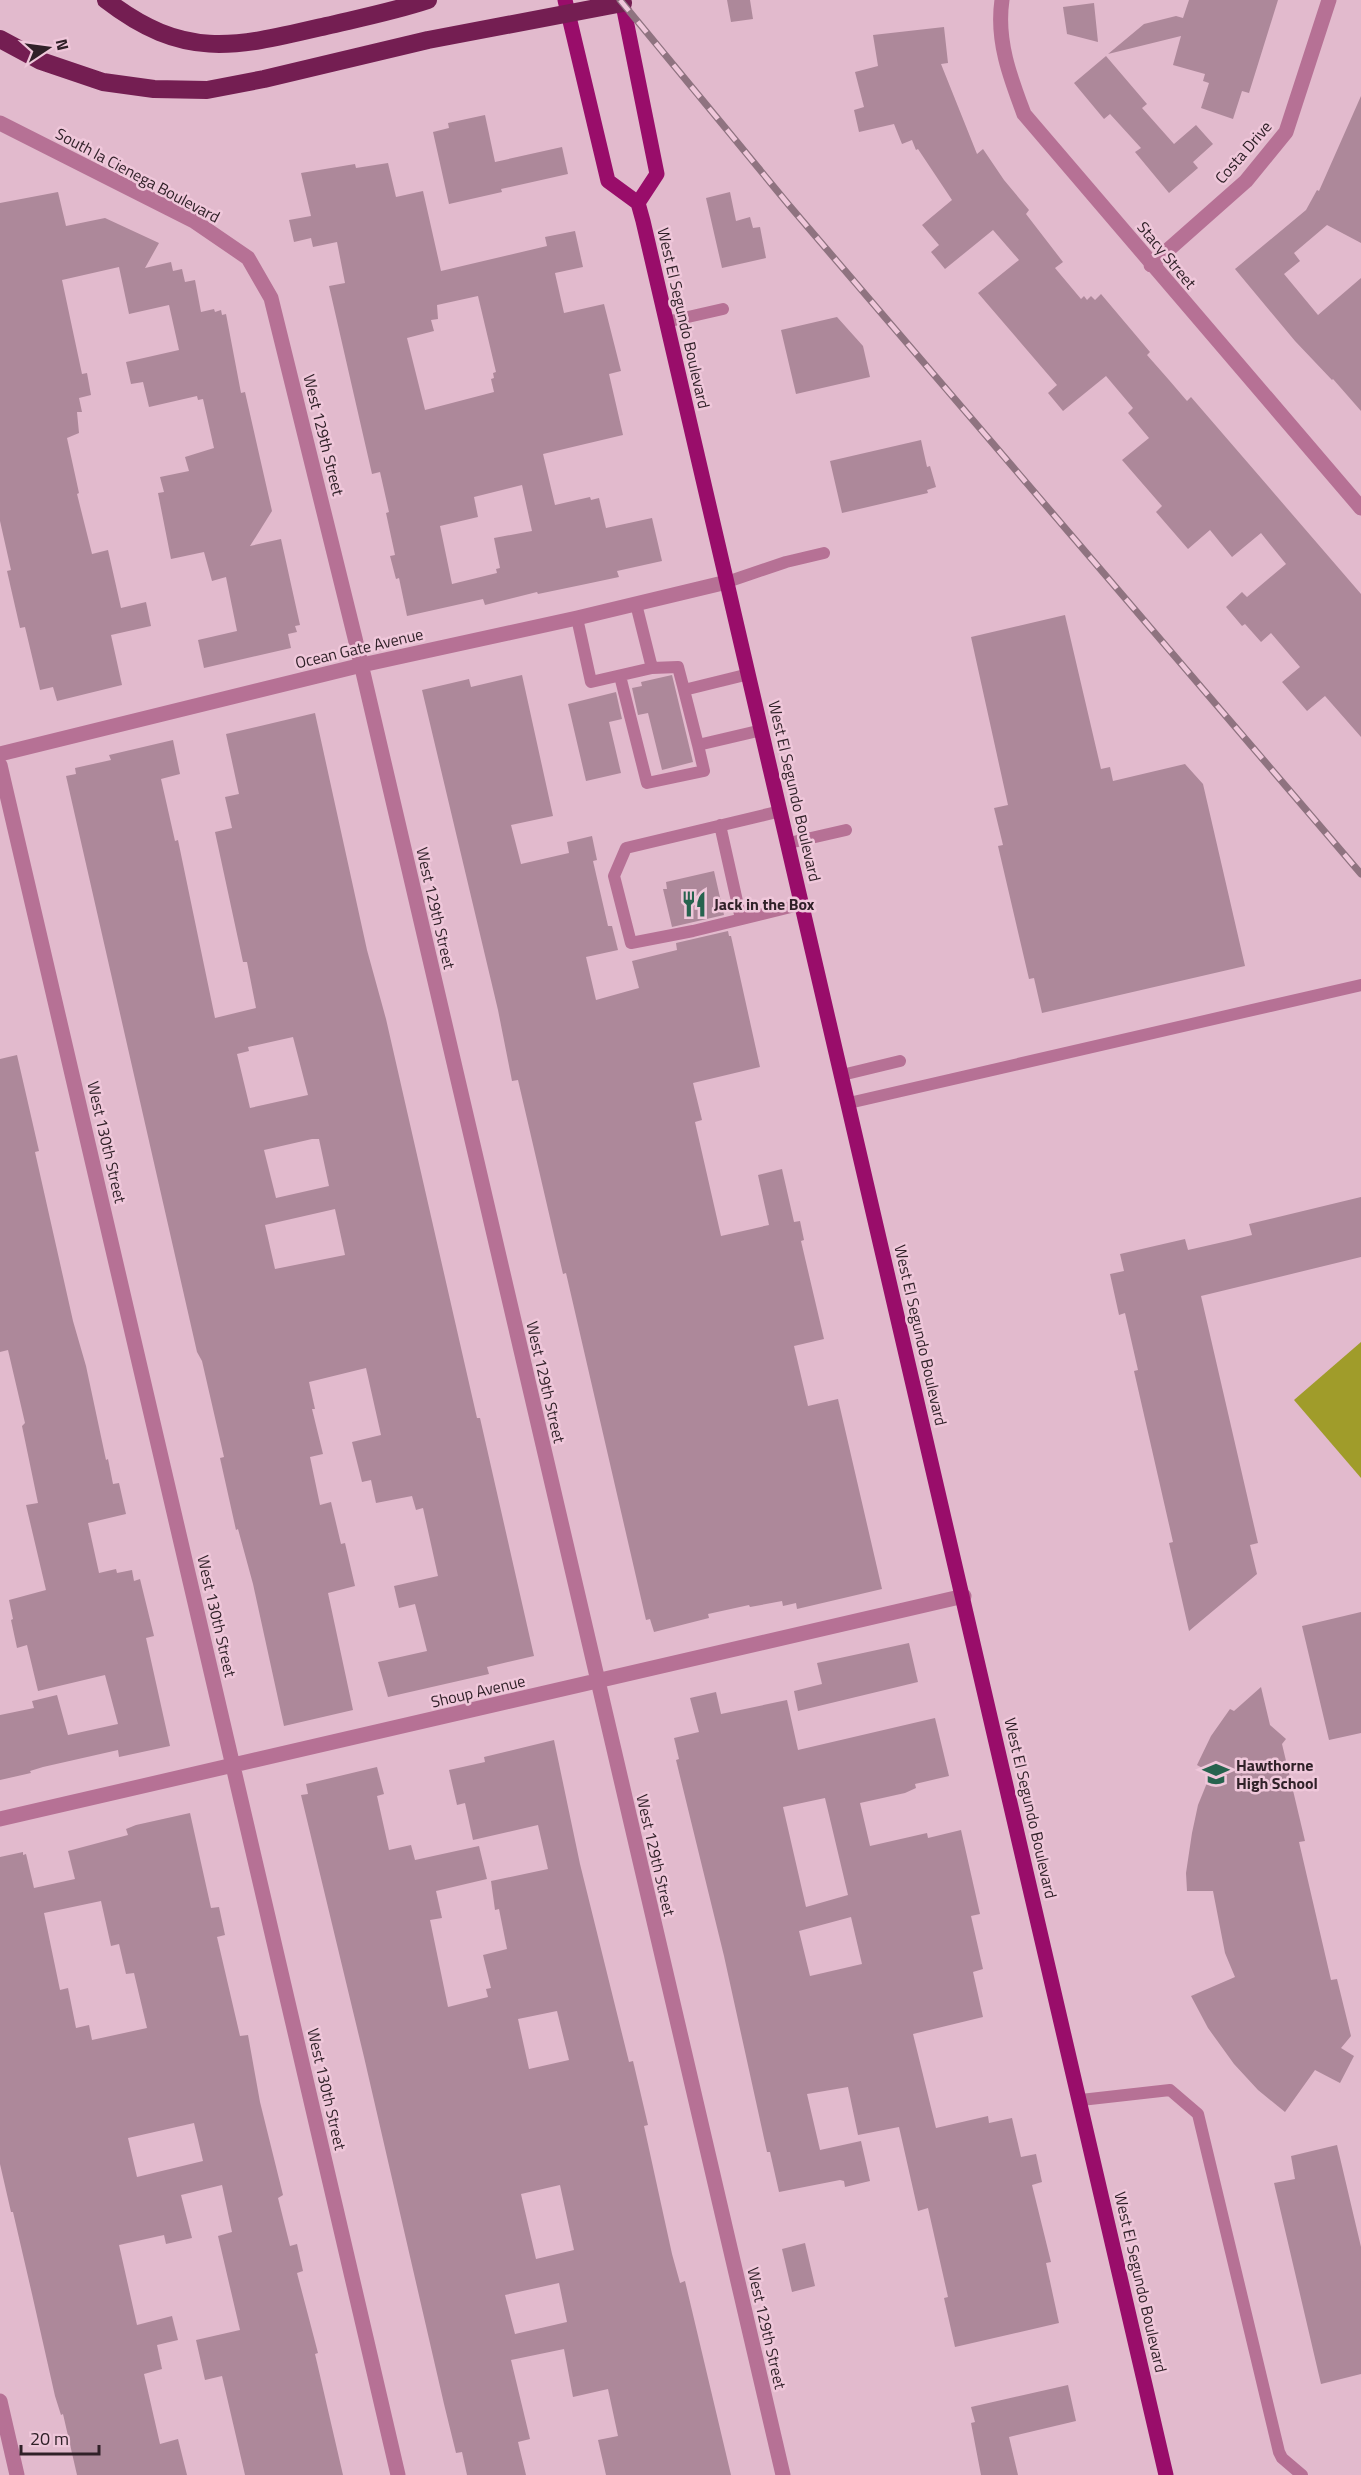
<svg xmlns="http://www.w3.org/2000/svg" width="1361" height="2475" viewBox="0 0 1361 2475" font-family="'Titillium Web',sans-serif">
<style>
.green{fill:#a09c2a}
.building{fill:#ad889a;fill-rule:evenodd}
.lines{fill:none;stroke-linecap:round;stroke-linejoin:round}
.service{stroke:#b67195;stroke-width:12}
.minor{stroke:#b67195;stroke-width:15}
.primary{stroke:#990d6a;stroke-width:15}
.motorway{stroke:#741e52;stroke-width:18}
.rail-casing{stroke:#8f7380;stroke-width:7}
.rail{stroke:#efc7da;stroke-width:4.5;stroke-dasharray:14;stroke-linecap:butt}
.labels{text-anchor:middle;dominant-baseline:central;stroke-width:5;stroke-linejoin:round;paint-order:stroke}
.street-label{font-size:16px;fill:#302128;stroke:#efc7da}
.poi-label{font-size:16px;font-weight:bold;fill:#302128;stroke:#efc7da;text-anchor:start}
</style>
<rect width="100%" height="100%" fill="#e2bacd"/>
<path class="green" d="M1361 1342V1478L1294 1400Z"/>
<path class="building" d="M727 0H750L753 19 731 22Z
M1189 0H1278L1249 93 1242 91 1233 119 1201 108 1209 83 1203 81 1205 74 1173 65 1181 36 1108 54 1144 24 1176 16 1183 18Z
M1094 3 1098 42 1067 34 1063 7Z
M944 27 948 63 941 64 977 154 983 149 1004 180 1029 210 1026 214 1063 262 1055 268 1081 299 1084 296 1087 300 1091 296 1095 300 1101 294 1150 352 1147 355 1169 380 1187 401 1191 397 1361 594V737L1325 696 1307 711 1282 682 1300 667 1271 633 1261 642 1245 624 1242 626 1226 607 1242 592 1247 597 1286 564 1261 533 1232 557 1210 530 1188 549 1156 512 1162 506 1122 460 1149 438 1128 413 1133 408 1106 376 1063 411 1048 393 1057 385 978 293 1019 260 993 230 945 269 931 252 939 245 922 225 952 200 918 149 916 150 912 140 902 144 894 124 859 132 854 110 864 107 855 72 878 66 873 35Z
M1106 56 1147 104 1142 108 1174 144 1196 125 1213 144 1193 162 1198 168 1169 193 1135 152 1141 148 1110 114 1104 119 1074 83Z
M1361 96V243L1327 225 1294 253 1300 261 1284 274 1318 315 1361 278V411L1333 379 1332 380 1295 341 1235 269 1306 210 1317 190 1319 191Z
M485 115 495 162 562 147 568 174 501 189 502 192 449 204 433 132 449 128 448 123Z
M388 163 396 197 423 191 441 271 547 246 545 237 575 231 583 267 555 273 564 313 604 304 621 371 609 374 623 435 543 454 555 505 590 497 591 500 599 498 606 528 652 518 662 561 617 571 619 577 586 584 538 594 537 592 485 605 483 599 407 616 399 578 396 579 390 556 395 555 386 513 389 512 380 472 372 474 329 286 345 283 337 242 313 247 311 238 294 242 289 220 311 216 301 173 355 164 356 168ZM478 296 496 372 493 373 494 378 491 379 494 392 425 410 407 338 434 331 431 320 438 319 437 305ZM522 485 532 531 494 538 500 568 496 569 497 573 452 584 440 526 478 517 474 497Z
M58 192 66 226 105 218 159 243 145 268 171 262 173 271 182 269 185 282 195 280 201 312 214 309 215 312 221 310 222 315 226 314 241 393 245 392 272 511 250 546 281 539 300 625 295 626 297 632 288 634 291 648 204 668 198 640 237 631 226 577 212 581 204 552 171 559 158 493 164 492 160 477 189 471 185 457 214 448 203 399 198 400 197 396 149 407 143 382 131 384 126 362 179 350 169 305 129 314 119 267 62 280 82 374 87 373 91 395 79 398 82 412H77L79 433 67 438 79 493 77 494 92 554 108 550 121 608 146 602 151 626 111 635 122 685 57 701 53 687 40 690 25 627 20 628 7 571 11 570 0 521V203Z
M730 192 736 221 750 217 753 228 760 227 766 258 722 268 706 198Z
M837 317 863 346 870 377 796 394 781 330Z
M921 440 927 467 930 466 936 487 927 490 928 493 842 513 830 461Z
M1065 615 1101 769 1110 767 1113 781 1185 764 1203 784 1245 966 1042 1013 1034 978 1029 979 998 846 1003 845 994 808 1008 805 971 637Z
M522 675 553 816 511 825 521 864 569 853 567 842 592 836 597 860 593 861 608 926H612L618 950 586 957 596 1000 639 988 632 961 677 950 676 943 728 931 729 936H731L760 1067 693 1083 702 1120 695 1122 721 1236 769 1225 758 1175 782 1169 794 1222 800 1221 804 1240 801 1241 824 1339 794 1346 808 1406 838 1399 882 1589 797 1609 796 1603 783 1606 782 1601 750 1607 749 1605 708 1614 709 1618 654 1632 650 1619 646 1620 566 1273 563 1274 518 1080 512 1081 498 1010 422 690 469 679 471 687Z
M672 675 693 762 662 770 648 713 638 715 632 688 642 686 641 682Z
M616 692 622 719 609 722 621 773 586 781 568 704Z
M315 713 367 950 386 1019 477 1418H480L534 1656 487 1667 489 1674 388 1697 378 1662 427 1651 415 1604 399 1608 394 1586 438 1576 423 1508 416 1510 412 1496 376 1503 371 1480 362 1482 352 1442 381 1435 366 1368 309 1382 315 1409H312L323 1454 310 1457 320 1505 331 1502 341 1544 345 1543 355 1586 328 1593 353 1710 284 1726 253 1584 238 1529 236 1530 220 1458 224 1457 202 1361 197 1352 66 776 76 774 75 768 111 760 109 755 173 740 180 774 161 779 175 841 178 840 215 1018 256 1008 247 962H243L215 832 232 828 225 797 239 794 226 734ZM293 1037 308 1095 250 1108 237 1054 249 1051 248 1047ZM312 1139H319L329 1186 276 1198 264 1150ZM335 1209 345 1255 275 1269 265 1225Z
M714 871 724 915 672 927 663 889H667L666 882Z
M17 1055 39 1151 35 1152 73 1321 86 1366 106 1460 108 1459 113 1484 119 1483 126 1514 88 1523 99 1573 116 1569 117 1573 132 1570 134 1581 140 1579 154 1636 146 1638 170 1746 119 1757 118 1750 43 1767 30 1771 31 1773 0 1780V1715L34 1708 32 1701 57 1695 68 1735 118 1724 105 1675 38 1691 27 1645 17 1648 11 1620 13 1619 9 1600 46 1590 26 1505 38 1503 22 1426 25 1423 8 1350 0 1352V1059Z
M1361 1197V1257L1201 1296 1258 1543 1250 1545 1257 1574 1189 1631 1169 1543 1173 1542 1134 1371 1138 1370 1125 1313 1119 1315 1110 1274 1124 1271 1120 1254 1185 1239 1188 1250 1232 1240 1252 1235 1249 1224Z
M1361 1612V1733L1329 1740 1302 1626Z
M909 1643 918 1682 798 1711 794 1691 822 1684 817 1663Z
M1261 1687 1270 1725 1286 1739 1282 1744 1305 1841 1299 1842 1331 1980 1337 1979 1351 2036 1341 2048 1354 2056 1340 2083 1315 2070 1285 2112 1258 2090 1234 2064 1208 2028 1191 1996 1235 1977 1225 1953 1213 1891H1187L1186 1873 1192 1833 1198 1805 1211 1773 1197 1765 1211 1736 1230 1709 1234 1711Z
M716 1692 721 1714 787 1700 798 1750 935 1718 949 1776 915 1784 916 1788 905 1793 860 1803 870 1846 927 1833 928 1838 961 1830 980 1914 971 1916 983 1969 973 1972 983 2017 913 2034 936 2128 988 2116 989 2123 1012 2118 1021 2157 1036 2154 1042 2182 1032 2185 1051 2262 1046 2263 1059 2323 955 2347 944 2298 948 2297 928 2208 918 2211 899 2127 858 2135 848 2087 807 2094 820 2150 861 2141 870 2181 845 2187 844 2181 840 2180 779 2192 770 2152H767L724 1956 676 1760 679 1759 674 1738 699 1732 690 1698ZM825 1798 848 1895 806 1907 783 1807ZM851 1917 862 1964 810 1976 799 1931Z
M554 1740 580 1864 629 2062 633 2061 648 2125 644 2126 672 2254 680 2283 685 2281 731 2475H606L598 2440 618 2436 608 2389 573 2397 564 2349 511 2360 530 2439 518 2442 526 2475H467L462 2452 456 2453 444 2404 364 2057 301 1795 308 1794 306 1784 377 1767 384 1794 377 1796 389 1850 411 1845 415 1860 479 1846 487 1879 436 1891 442 1918 430 1920 448 2007 488 1997 486 1989 491 1988 483 1955 507 1949 499 1909 495 1910 491 1881 548 1869 538 1825 473 1840 465 1803 457 1805 449 1770 485 1762 484 1757ZM557 2011 569 2060 529 2069 518 2019ZM560 2185 574 2250 536 2259 521 2194ZM559 2283 567 2322 515 2334 505 2295Z
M190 1813 211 1908 219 1907 225 1935 217 1937 240 2036 248 2035 260 2102 283 2195 278 2198 290 2246 297 2244 303 2271 297 2273 318 2353 315 2354 343 2475H245L222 2376 205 2380 196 2340 240 2330 218 2236 232 2232 222 2185 181 2195 192 2238 166 2244 164 2235 119 2245 137 2325 172 2316 178 2340 157 2345 162 2369 144 2374 160 2444 178 2439 187 2475H77L63 2414 61 2415 55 2396 32 2294 13 2212H11L0 2164V1857L23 1852V1855L26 1854 34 1888 75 1879 68 1851 128 1835 126 1829 136 1825ZM101 1901 111 1946 119 1944 126 1974 134 1973 147 2028 92 2040 89 2025 76 2028 68 1988 60 1990 44 1913ZM194 2123 203 2161 137 2177 128 2138Z
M1337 2145 1361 2247V2374L1321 2384 1274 2183 1295 2179 1291 2156Z
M805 2243 815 2286 792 2292 782 2249Z
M1068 2385 1076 2421 1009 2437 1018 2475H981L971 2423 975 2422 971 2407Z"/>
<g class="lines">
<path class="service" d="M666 322 723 309
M727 582 786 562 824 553
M636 604 652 668 678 667 684 690 749 674
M577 618 591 682 652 668
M620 676 647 783 704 771 698 745
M684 690 698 745 762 730
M781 811 626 848 614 876 631 943 693 931 803 904
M720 825 741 919
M789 843 846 830
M842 1075 900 1061
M849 1103 1361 985
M1081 2100 1170 2090 1198 2114 1279 2452 1282 2458 1302 2475"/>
<path class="minor" d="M1002 0C996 40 1010 77 1024 114L1361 508
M0 123 194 221 248 258 271 298 355 638 783 2475
M1151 265 1246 181 1286 132 1329 0
M0 754 362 665 577 618 727 582
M0 765 398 2475
M0 1819 964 1596
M0 2401 17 2475"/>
<path class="primary" d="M565 0 608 181 638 203 643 221 1166 2475
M622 0 657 174 638 203"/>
<path class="motorway" d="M106 0C185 61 236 47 326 26 360 18 395 11 428 0
M0 39 41 61 103 82 154 89 207 90 264 79 428 40 623 3"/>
<g class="rail-casing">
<path id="rail" d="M620 0 788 204 1361 874"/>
</g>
<use href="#rail" class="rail"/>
</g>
<defs>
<g id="restaurant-bare" transform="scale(2.07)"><path d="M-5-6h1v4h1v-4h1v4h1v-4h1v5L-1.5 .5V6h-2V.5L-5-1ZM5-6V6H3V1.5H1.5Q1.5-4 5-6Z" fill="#26634e" stroke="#efc7da" stroke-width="2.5" paint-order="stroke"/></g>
<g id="school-bare" transform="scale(2.07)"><path d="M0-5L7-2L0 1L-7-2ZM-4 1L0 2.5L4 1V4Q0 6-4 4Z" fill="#26634e" stroke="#efc7da" stroke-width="2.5" paint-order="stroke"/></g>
</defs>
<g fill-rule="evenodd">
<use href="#restaurant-bare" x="694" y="904"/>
<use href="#school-bare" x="1216" y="1774"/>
</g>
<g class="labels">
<g class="street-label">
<text transform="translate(1243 152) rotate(-49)">Costa Drive</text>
<text transform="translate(138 175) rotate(28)">South la Cienega Boulevard</text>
<text transform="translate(1167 255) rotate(50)">Stacy Street</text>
<text transform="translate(684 318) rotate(77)">West El Segundo Boulevard</text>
<text transform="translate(324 435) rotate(76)">West 129th Street</text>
<text transform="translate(359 648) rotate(-13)">Ocean Gate Avenue</text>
<text transform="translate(795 791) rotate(77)">West El Segundo Boulevard</text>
<text transform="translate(436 908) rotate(77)">West 129th Street</text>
<text transform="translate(107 1142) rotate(77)">West 130th Street</text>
<text transform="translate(921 1335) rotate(77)">West El Segundo Boulevard</text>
<text transform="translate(546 1382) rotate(77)">West 129th Street</text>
<text transform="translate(217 1616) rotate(77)">West 130th Street</text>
<text transform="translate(478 1691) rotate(-13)">Shoup Avenue</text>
<text transform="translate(1031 1808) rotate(77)">West El Segundo Boulevard</text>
<text transform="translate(656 1855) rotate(77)">West 129th Street</text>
<text transform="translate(327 2089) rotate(77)">West 130th Street</text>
<text transform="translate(1141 2282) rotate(77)">West El Segundo Boulevard</text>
<text transform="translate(767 2328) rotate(77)">West 129th Street</text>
</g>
<g class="poi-label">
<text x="714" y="904">Jack in the Box</text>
<text x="1236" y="1765">Hawthorne<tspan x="1236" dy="18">High School</tspan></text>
</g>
</g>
<g transform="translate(48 48) rotate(77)" stroke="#efc7da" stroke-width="4.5" paint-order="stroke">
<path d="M0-4.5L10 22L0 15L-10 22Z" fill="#302128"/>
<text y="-9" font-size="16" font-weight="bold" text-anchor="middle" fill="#302128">N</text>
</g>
<path d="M21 2445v9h78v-9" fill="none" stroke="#302128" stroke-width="3"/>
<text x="30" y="2445" font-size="18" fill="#302128" stroke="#efc7da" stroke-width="4.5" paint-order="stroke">20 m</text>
</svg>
